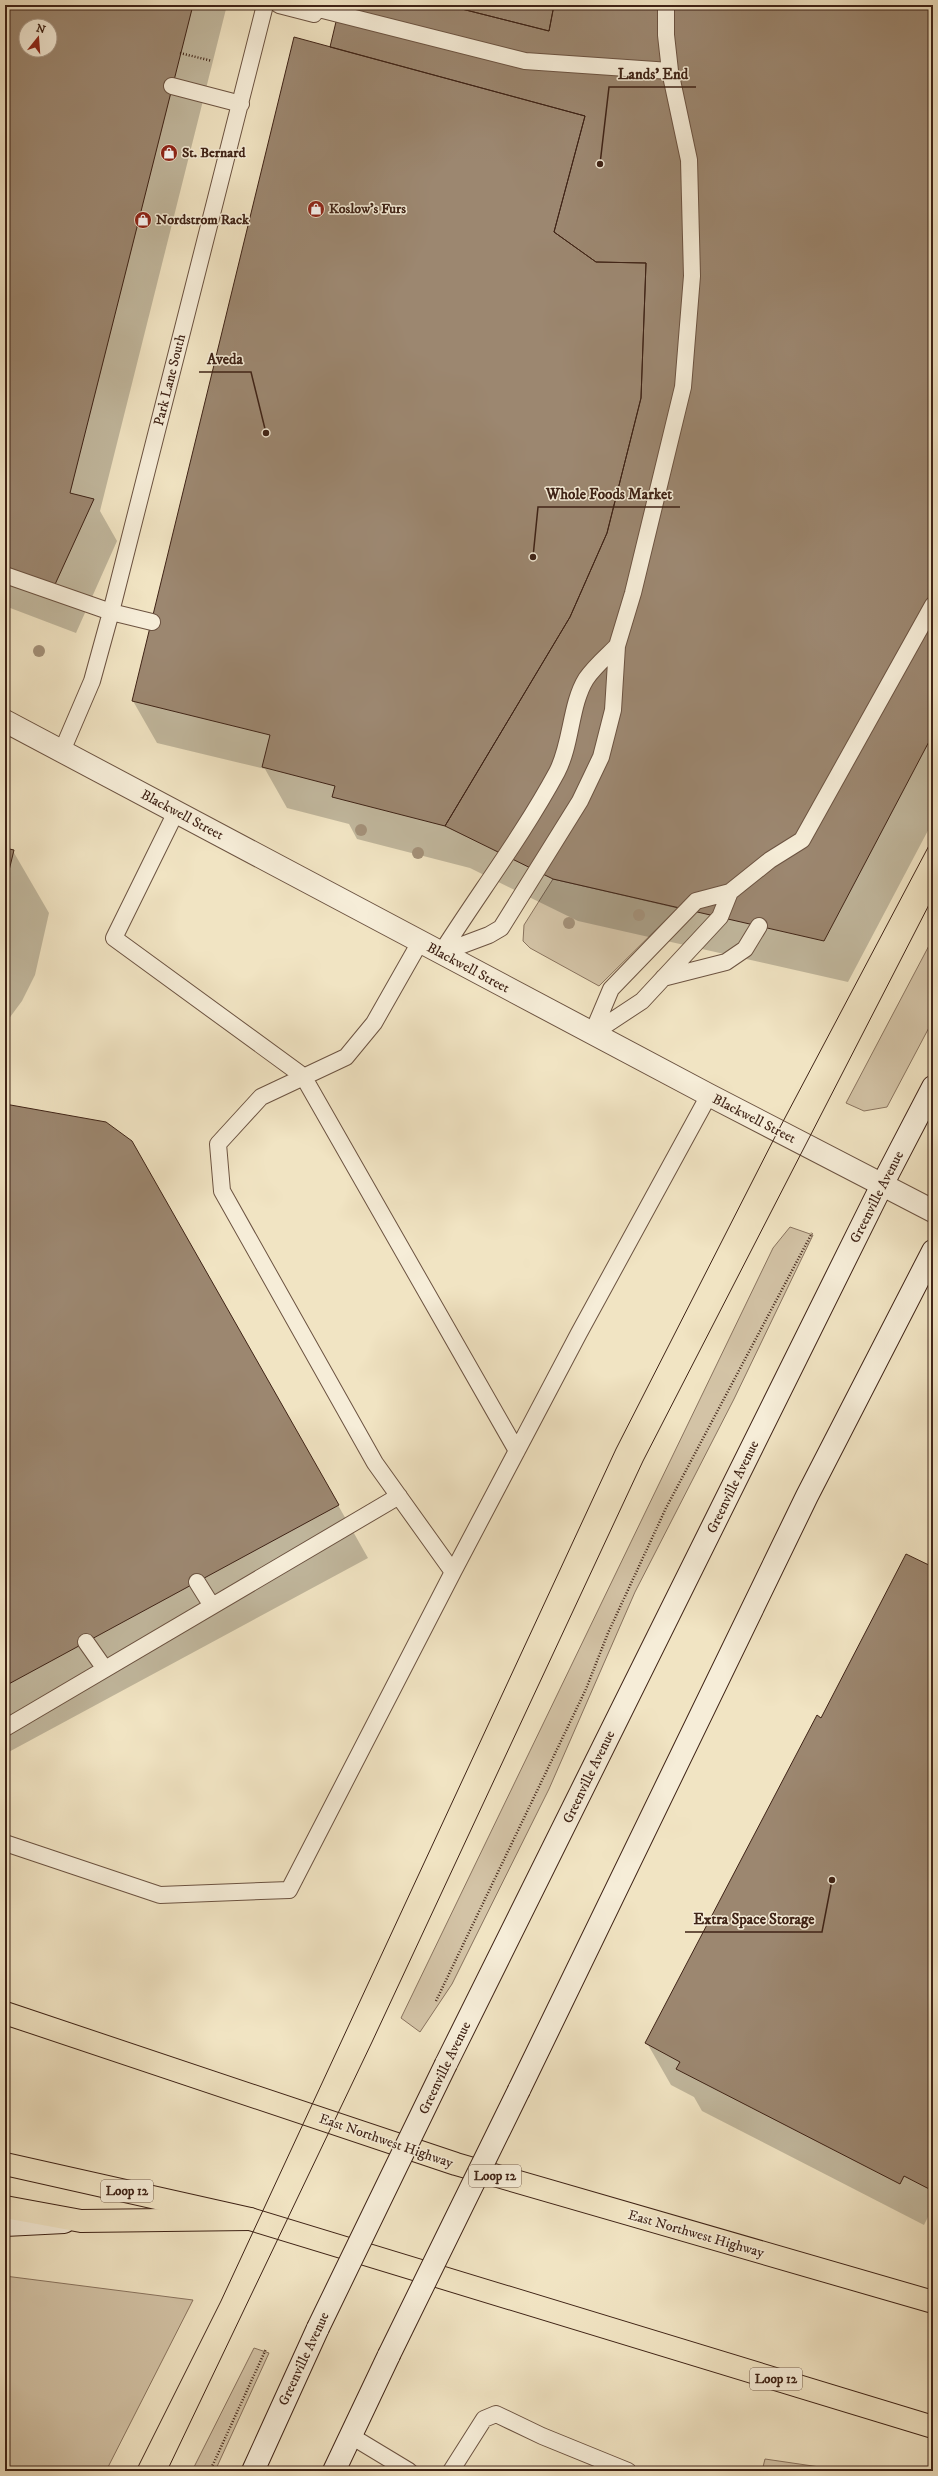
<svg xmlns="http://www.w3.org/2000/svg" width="938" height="2476" viewBox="0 0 938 2476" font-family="'IM FELL DW Pica',serif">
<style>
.green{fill:#d3c3a6;stroke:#89735e}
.shadow{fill:#0003;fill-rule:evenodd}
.building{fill:#9c8770;stroke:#3f2316;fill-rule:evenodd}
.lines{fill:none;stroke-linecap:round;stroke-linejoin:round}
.lane-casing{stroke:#6c5341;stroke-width:18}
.street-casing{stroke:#6c5341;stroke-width:24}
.secondary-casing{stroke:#3f2316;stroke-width:24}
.primary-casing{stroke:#3f2316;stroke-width:24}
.highway-casing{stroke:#3f2316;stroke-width:24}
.path{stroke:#3f2316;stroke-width:2.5;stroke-dasharray:1 2;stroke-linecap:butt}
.lane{stroke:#f6edd8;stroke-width:16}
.street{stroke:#f6edd8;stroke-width:22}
.secondary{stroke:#f6edd8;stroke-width:22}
.primary{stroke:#f1e4c3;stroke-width:22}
.highway{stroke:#f1e4c3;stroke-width:22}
.tram{stroke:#3f2316;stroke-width:1}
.secondary-bridge-casing{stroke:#3f2316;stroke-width:24;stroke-linecap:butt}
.secondary-bridge{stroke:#f6edd8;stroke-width:22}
.tree{fill:#a39078}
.labels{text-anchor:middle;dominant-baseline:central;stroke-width:3;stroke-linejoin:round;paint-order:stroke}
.shield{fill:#f6edd8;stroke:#766050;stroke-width:1}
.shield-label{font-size:13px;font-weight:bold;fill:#3f2316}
.poi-label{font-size:14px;font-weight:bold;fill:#3f2316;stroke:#f6edd8;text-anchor:start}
.street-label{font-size:14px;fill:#3f2316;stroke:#f6edd8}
.leader{fill:none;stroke:#3f2316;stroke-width:1.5}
.callout-dot{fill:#3f2316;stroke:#f6edd8;stroke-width:1.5}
.callout-label{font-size:15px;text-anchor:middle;font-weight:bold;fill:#3f2316;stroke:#f6edd8;stroke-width:3;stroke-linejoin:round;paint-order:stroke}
</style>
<rect width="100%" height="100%" fill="#f1e4c3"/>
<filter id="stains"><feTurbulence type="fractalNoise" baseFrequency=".005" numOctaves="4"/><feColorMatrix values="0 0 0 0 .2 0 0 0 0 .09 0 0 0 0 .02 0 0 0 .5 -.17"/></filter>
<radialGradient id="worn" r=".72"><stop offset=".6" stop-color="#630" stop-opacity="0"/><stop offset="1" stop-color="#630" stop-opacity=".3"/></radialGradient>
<path class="green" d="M553 879 678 908 599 986 530 948 523 941 524 925Z
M933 938V1020L887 1107 864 1111 846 1103Z
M790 1227 813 1235 734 1399 635 1592 549 1789 452 1984 420 2032 401 2018 773 1248Z
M5 2276 193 2300 106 2471H5Z
M254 2348 269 2353 215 2471H192Z
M765 2459 847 2471H762Z"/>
<path class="shadow" d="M5 5H227L100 511 117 541 76 633 5 606ZM26 26H50V50H26Z
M341 5H933V821L848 982 578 921 470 868 357 839 349 824 287 808 265 769 157 743 133 701 331 49Z
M5 849 13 851 49 913 35 975 22 1001 5 1024Z
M5 1105 162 1195 368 1558 5 1754Z
M933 1568V2220L928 2217 924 2225 702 2111 694 2097 671 2085 647 2043 822 1719Z"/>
<path class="building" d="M5 5H193L70 493 94 499 52 591 5 574ZM26 26H50V50H26Z
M340 5H446L549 31 554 5H933V734L824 941 553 879 445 826 570 617 607 533 641 398 646 263 596 262 554 232 585 116 330 47Z
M446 5H554L549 31Z
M294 37 585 116 554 232 596 262 646 263 641 398 607 533 570 617 445 826 332 797 335 786 262 767 270 735 132 701Z
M5 848 14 850 5 887Z
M5 1104 106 1122 132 1141 339 1505 5 1686Z
M906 1554 933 1567V2191L904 2176 900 2184 676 2069 680 2062 645 2043 817 1715 821 1718Z"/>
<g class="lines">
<g class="lane-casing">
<path id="lane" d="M279 5 314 14
M303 5 525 61 670 71
M172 86 241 104
M5 575 111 612 152 622
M62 751 92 681 111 612 265 5
M176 812 114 938 303 1076 517 1451
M441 953 489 935 501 928 580 801 601 757 613 710 617 646 633 593 683 387 692 276 689 160 670 71 666 35V5
M441 953C479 893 523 835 557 772 572 743 570 705 586 679 594 667 607 656 617 646
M663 978 726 962 745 949 759 926
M592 1034 611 989 696 901 730 892 770 860 802 840 933 605
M592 1034 642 1001 720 917 730 892
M453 1572 579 1333 709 1095
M197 1582 212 1606
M86 1642 105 1669
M5 1728 399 1496
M5 1843 160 1895 289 1890 453 1572 375 1463 222 1191 218 1144 261 1097 346 1057 374 1023 420 942
M351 2436 409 2471
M451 2471 484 2419 496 2414 542 2436 628 2471"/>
</g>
<g class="street-casing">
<path id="street" d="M5 721 709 1095 933 1211"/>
</g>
<g class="secondary-casing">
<path id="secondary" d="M446 2064 882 1185 933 1087
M519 2090 807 1496 933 1251
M5 2225 64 2222
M253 2471 318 2328
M334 2471 389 2355"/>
</g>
<g class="primary-casing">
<path id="primary" d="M5 2013 456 2164 933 2302
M5 2164 250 2219 933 2427"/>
</g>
<g class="highway-casing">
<path id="highway" d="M5 2207 81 2221 250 2219"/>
</g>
<path class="path" d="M180 53 212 61
M436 2001 586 1689 608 1633 666 1508 812 1233
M210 2471 266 2349"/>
<use href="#lane" class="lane"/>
<use href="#street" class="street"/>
<use href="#secondary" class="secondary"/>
<use href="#primary" class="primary"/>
<use href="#highway" class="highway"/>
<path class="tram" d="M136 2471 221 2301 616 1449 778 1131 933 838
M167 2471 372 2042 643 1461 933 897"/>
<g class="secondary-bridge-casing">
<path id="secondary-bridge" d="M318 2328 446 2064
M389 2355 519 2090"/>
</g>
<use href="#secondary-bridge" class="secondary-bridge"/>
</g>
<g class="tree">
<circle cx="39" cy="651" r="6"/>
<circle cx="361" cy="830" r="6"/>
<circle cx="418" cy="853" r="6"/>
<circle cx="639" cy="915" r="6"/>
<circle cx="569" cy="923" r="6"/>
</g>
<defs>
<g id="shop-disc" transform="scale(0.9)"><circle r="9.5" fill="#8f2418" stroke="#f6edd8"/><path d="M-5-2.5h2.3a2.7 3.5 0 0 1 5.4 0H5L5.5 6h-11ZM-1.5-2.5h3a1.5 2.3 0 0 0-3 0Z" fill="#fff"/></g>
</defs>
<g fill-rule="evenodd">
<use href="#shop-disc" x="169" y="153"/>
<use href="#shop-disc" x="316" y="209"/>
<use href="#shop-disc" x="143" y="220"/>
</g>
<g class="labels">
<g class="shield">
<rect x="469" y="2165" width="52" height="22" rx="3"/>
<rect x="101" y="2180" width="52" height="22" rx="3"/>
<rect x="750" y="2368" width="52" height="22" rx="3"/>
</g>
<g class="shield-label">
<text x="495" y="2176">Loop 12</text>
<text x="127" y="2191">Loop 12</text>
<text x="776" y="2379">Loop 12</text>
</g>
<g class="poi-label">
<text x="182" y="153">St. Bernard</text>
<text x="329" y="209">Koslow's Furs</text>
<text x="156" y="220">Nordstrom Rack</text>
</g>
<g class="street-label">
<text transform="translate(170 380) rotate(-76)">Park Lane South</text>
<text transform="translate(182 815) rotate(28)">Blackwell Street</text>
<text transform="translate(468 968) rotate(28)">Blackwell Street</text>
<text transform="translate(754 1119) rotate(27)">Blackwell Street</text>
<text transform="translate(877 1197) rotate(-63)">Greenville Avenue</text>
<text transform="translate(733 1487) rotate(-64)">Greenville Avenue</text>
<text transform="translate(589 1777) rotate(-64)">Greenville Avenue</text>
<text transform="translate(445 2068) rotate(-64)">Greenville Avenue</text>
<text transform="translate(386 2141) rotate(19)">East Northwest Highway</text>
<text transform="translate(696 2234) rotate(16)">East Northwest Highway</text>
<text transform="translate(304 2359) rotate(-65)">Greenville Avenue</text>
</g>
</g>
<path class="leader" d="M600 164L609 87H696M266 433L251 372H199M533 557L538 507H680M832 1880L822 1932H685"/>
<g class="callout-dot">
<circle cx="600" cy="164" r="4"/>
<circle cx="266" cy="433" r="4"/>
<circle cx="533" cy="557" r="4"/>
<circle cx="832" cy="1880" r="4"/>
</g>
<g class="callout-label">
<text x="653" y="79">Lands' End</text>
<text x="225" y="364">Aveda</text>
<text x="609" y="499">Whole Foods Market</text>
<text x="754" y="1924">Extra Space Storage</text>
</g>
<rect width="938" height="2476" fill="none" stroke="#f1e4c3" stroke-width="20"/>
<rect x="6" y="6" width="926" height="2464" fill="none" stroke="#3f2316" stroke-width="2"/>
<rect x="10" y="10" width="918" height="2456" fill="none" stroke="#3f2316"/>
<g transform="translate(38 38) rotate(17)"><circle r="19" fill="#f6edd8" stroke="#ad9c8a"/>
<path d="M0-3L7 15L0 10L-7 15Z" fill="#8f2418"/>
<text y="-6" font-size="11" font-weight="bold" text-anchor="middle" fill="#3f2316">N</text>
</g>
<rect width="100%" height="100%" filter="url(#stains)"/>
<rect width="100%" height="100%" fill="url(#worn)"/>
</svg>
